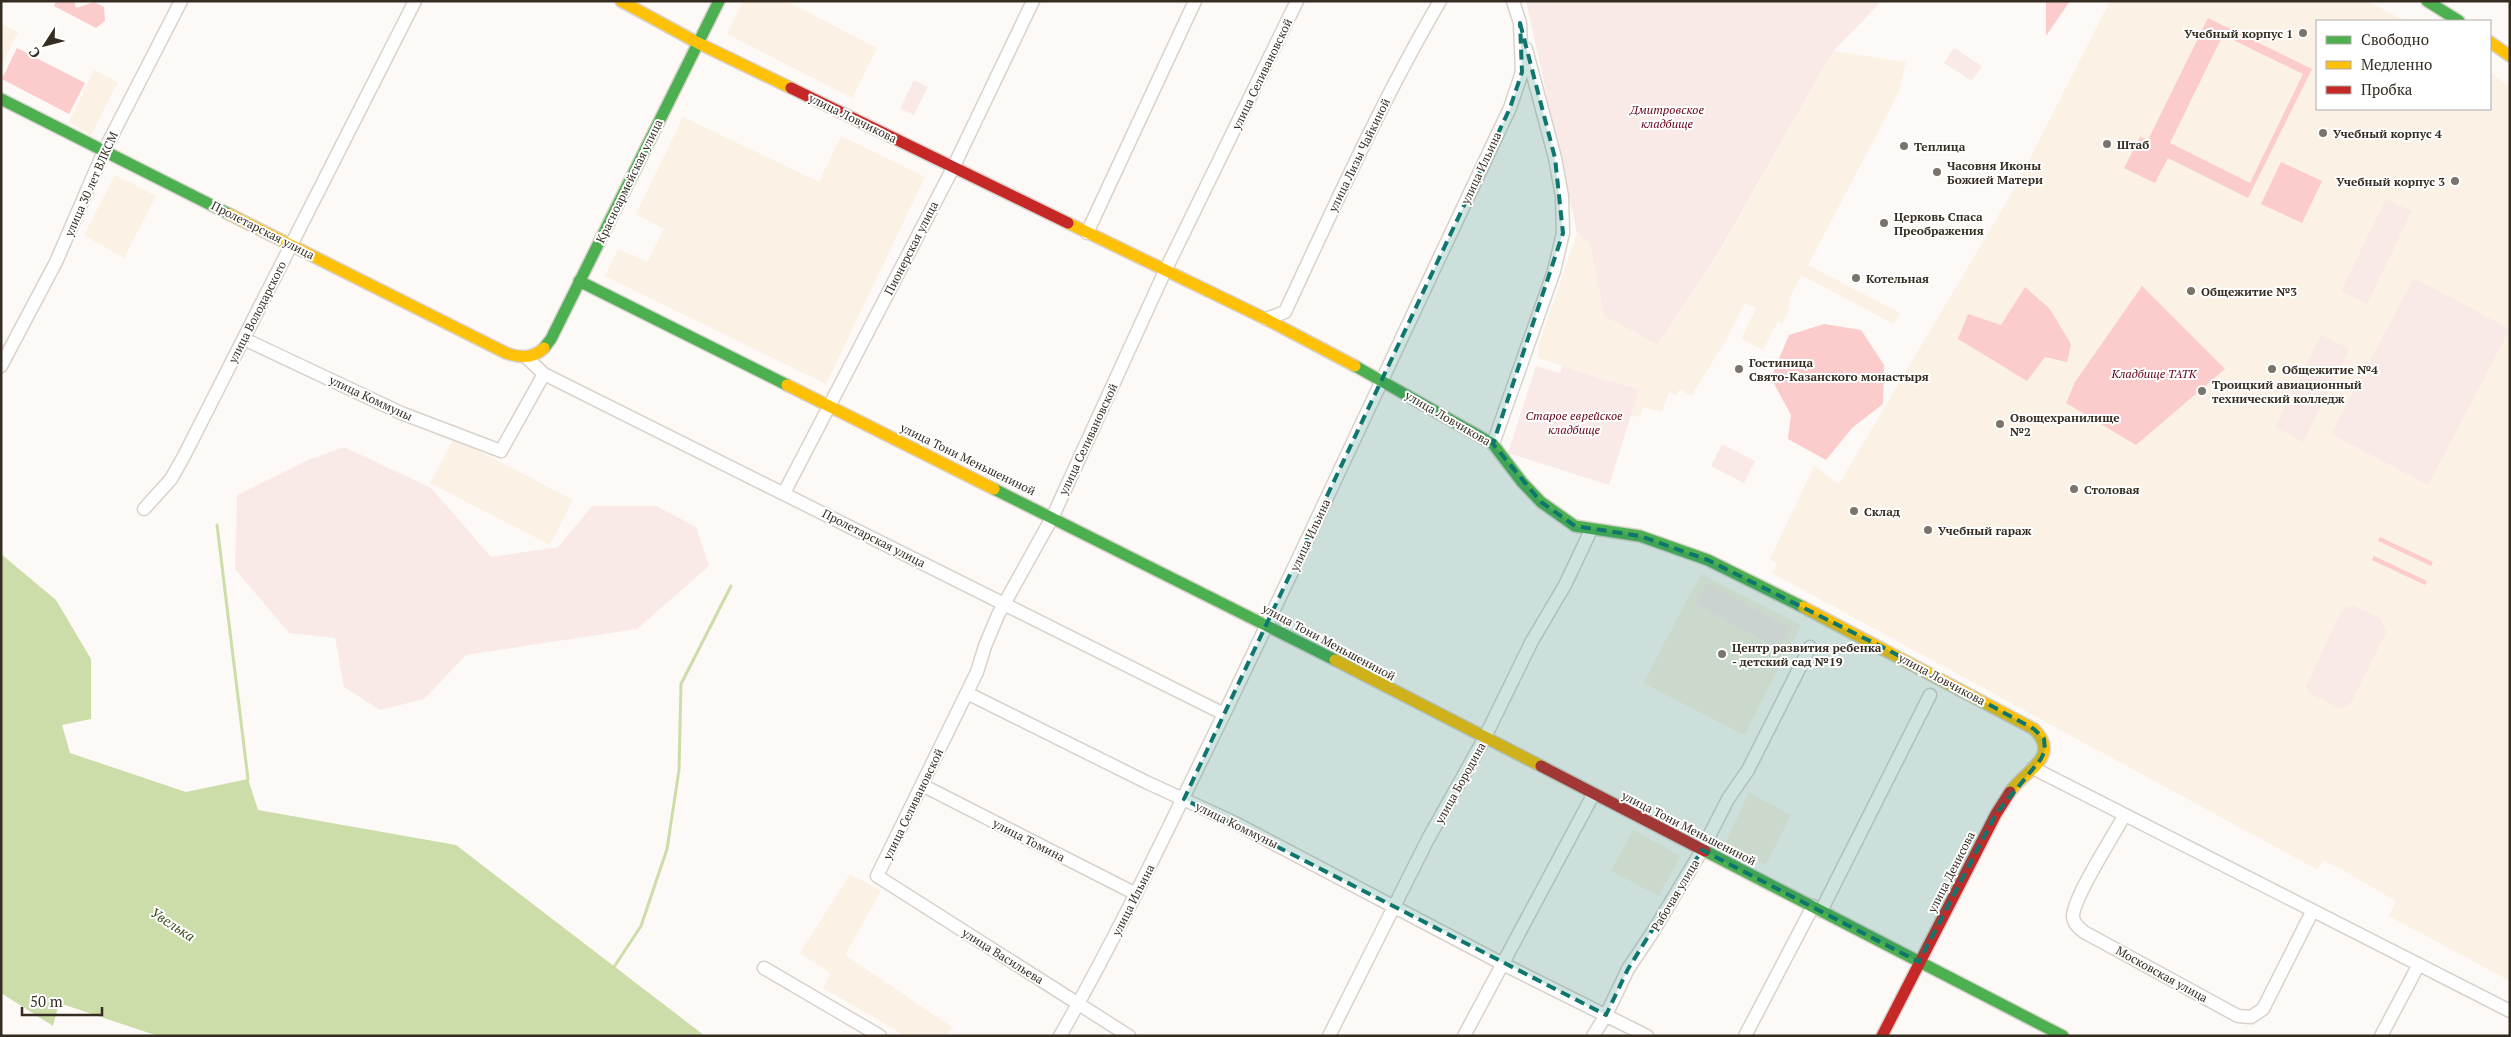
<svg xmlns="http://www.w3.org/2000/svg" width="2511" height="1037" viewBox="0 0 2511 1037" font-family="'PT Serif',serif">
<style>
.built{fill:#fbf1e4}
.green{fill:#f9eae8}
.forest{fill:#fbcccb;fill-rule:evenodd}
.water{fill:#cdddaa}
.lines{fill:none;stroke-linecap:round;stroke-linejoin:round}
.stream{stroke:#cdddaa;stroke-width:3}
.street-casing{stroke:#d8d2cb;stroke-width:15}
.fast-casing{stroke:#d8d2cb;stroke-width:14}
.slow-casing{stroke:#d8d2cb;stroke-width:14}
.jam-casing{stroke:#d8d2cb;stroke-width:14}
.street{stroke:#fffefe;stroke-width:12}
.fast{stroke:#4caf50;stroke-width:11}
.slow{stroke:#ffc107;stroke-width:11}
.jam{stroke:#c62828;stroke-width:11}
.marked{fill:#0f766e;fill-opacity:0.2;stroke:#0f766e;stroke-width:4;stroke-dasharray:10 6;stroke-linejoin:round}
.poi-dot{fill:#7b746c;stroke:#fff;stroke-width:2}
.labels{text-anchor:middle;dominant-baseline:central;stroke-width:4;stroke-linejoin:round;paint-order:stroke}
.poi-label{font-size:12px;font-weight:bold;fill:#362d22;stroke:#fff;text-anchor:start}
.street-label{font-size:12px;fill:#362d22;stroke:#fff}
.park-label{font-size:12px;font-style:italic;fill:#650016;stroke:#fff}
.water-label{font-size:14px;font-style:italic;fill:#3f4e1b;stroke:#fff}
</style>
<rect width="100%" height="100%" fill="#fcf9f6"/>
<path class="built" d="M743 1H786L877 48 852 98 727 34Z
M2110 1H2367L2405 21H2317V109H2490V72L2510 87V981L2389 916 2396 901 2339 868 2323 860 2318 870 1772 573 1777 564 1770 559 1814 466 1839 484 2016 186Z
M1 24 18 32 1 66Z
M1833 51 1906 62 1899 92 1808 265 1900 313 1894 324 1801 275 1790 298 1788 313 1782 323 1778 321 1763 350 1741 339 1756 308 1745 303 1722 347 1691 396 1680 389 1676 395 1669 392 1662 412 1643 407 1640 417 1630 415 1638 390 1538 358 1539 344 1577 233 1590 243 1604 316 1658 345 1720 252Z
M94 70 118 82 91 135 69 122Z
M683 117 819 182 841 136 925 177 826 384 605 276 618 249 647 262 664 229 636 214Z
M115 175 156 196 124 258 84 235Z
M454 438 573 500 550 545 430 483Z
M1701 574 1801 625 1744 735 1643 683Z
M1749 793 1791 815 1766 865 1724 845Z
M1633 830 1680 856 1659 896 1611 871Z
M850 874 881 891 845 955 952 1027 947 1036H906L823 988 831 974 800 953Z"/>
<path class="green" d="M1526 1H1882L1833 51 1719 252 1658 345 1604 316 1590 243 1577 233Z
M1954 48 1982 66 1972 81 1944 63Z
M914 80 928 87 914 115 900 109Z
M2386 199 2412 211 2367 304 2341 291Z
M2414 278 2510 329 2428 485 2331 434Z
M2321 335 2350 349 2303 442 2275 427Z
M1536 366 1560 373 1562 366 1639 390 1609 485 1508 453Z
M1722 444 1755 461 1744 483 1711 466Z
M344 447 431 488 491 557 558 547 592 506H656L696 527 709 566 637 629 466 655 424 699 380 710 344 687 335 638 289 633 235 569 237 495 306 461Z
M1706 583 1790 627 1779 648 1695 604Z
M2354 606 2381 619 2386 632 2352 701 2347 706 2339 708 2311 694 2306 687 2341 611 2346 607Z"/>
<path class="forest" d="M56 1H74L76 8 94 2 104 7 105 21 96 28 54 6Z
M2046 1H2070L2046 36Z
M2208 18 2312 69 2248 198 2168 158 2155 183 2124 168 2140 137 2148 140ZM2223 35 2303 74 2250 183 2170 143Z
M17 48 85 83 69 114 2 79Z
M2281 162 2322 181 2302 223 2261 204Z
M2142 286 2225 369 2136 445 2066 403 2075 382Z
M2025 287 2049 308 2071 344 2067 362 2045 357 2027 381 1958 339 1968 314 2001 325Z
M1824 324 1861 330 1884 365 1883 404 1852 428 1826 460 1788 439 1791 415 1771 378 1789 335Z
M2380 537 2433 562 2431 566 2378 541Z
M2374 556 2427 581 2425 585 2372 560Z"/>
<path class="water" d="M1 554 56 600 91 659V719L62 725 70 753 186 792 248 779 258 810 456 845 705 1036H158L59 1003 53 1026 1 993Z"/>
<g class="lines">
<path class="stream" d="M217 525 248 779
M614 967 641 926 667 849 679 770 681 684 731 586"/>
<g class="street-casing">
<path id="street" d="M1087 233 1195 1
M1266 319 1285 312C1334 207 1381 102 1440 1
M244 339 401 413 501 451 544 374
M527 358 544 374 1224 714
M1 366 56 262 105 149 181 1
M1493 444 1554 271 1563 233 1562 196 1555 158 1526 49
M784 493 953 168 1033 1
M144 509 171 479 184 456 415 1
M967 693 1146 782 1235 823 1503 964 1647 1036
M2033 768 2510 1011
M922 785 1136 894
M2124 816C2114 835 2072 899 2073 917 2074 924 2079 928 2084 932L2238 1016 2251 1017 2263 1009 2312 912
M1821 911 1930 695
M764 968 880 1036
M1060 1036C1121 929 1173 818 1227 708 1323 509 1415 308 1510 108L1522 72 1520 23 1513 1
M1129 1036 877 876 977 672 985 646 998 615 1053 516 1165 271 1297 1
M1329 1036 1428 839 1484 739 1532 641 1565 585 1591 530
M1464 1036 1593 795
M1593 1036 1606 1015 1628 969 1654 930 1702 850 1728 799 1748 770 1810 647
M1745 1036 1813 906
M2381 1036 2418 966"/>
</g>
<g class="fast-casing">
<path id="fast" d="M2427 1 2459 21
M1 99 229 214
M579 281 787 385
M544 348 551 339 719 1
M1355 366 1493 444 1522 482 1541 502 1575 526 1640 536 1708 560 1803 607
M994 489 1335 660
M1705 851 2063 1036"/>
</g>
<g class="slow-casing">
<path id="slow" d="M621 1 698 43 791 88
M2490 42 2510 56
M229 214 506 353C520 358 533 359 544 348
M1068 223 1266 319 1355 366
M787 385 994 489
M1803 607 2034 729C2062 757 2025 770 2010 792
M1335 660 1541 766"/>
</g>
<g class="jam-casing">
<path id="jam" d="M791 88 1068 223
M1541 766 1705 851
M1882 1036 1996 814 2010 792"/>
</g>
<use href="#street" class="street"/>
<use href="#fast" class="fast"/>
<use href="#slow" class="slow"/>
<use href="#jam" class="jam"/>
</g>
<path class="marked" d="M1520 23 1555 158 1563 233 1493 444 1541 502 1575 526 1640 536 1708 560 1890 651 2034 729 2044 739 2045 750 2041 759 1996 814 1919 962 1702 850 1628 969 1606 1015 1184 799 1510 108 1522 72Z"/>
<g class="poi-dot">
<circle cx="2303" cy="33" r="5"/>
<circle cx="2323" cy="133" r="5"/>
<circle cx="2107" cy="144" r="5"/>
<circle cx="1904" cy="146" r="5"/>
<circle cx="1937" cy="172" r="5"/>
<circle cx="2455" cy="181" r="5"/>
<circle cx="1884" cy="223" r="5"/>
<circle cx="1856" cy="278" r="5"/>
<circle cx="2191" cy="291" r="5"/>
<circle cx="1739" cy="369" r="5"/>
<circle cx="2272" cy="369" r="5"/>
<circle cx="2202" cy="391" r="5"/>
<circle cx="2000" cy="424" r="5"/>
<circle cx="2074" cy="489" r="5"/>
<circle cx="1854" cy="511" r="5"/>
<circle cx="1928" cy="530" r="5"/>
<circle cx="1722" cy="654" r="5"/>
</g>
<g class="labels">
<g class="poi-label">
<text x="2293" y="33" text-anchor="end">Учебный корпус 1</text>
<text x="2333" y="133">Учебный корпус 4</text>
<text x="2117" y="144">Штаб</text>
<text x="1914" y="146">Теплица</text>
<text x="1947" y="165">Часовня Иконы<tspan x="1947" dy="14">Божией Матери</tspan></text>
<text x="2445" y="181" text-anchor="end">Учебный корпус 3</text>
<text x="1894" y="216">Церковь Спаса<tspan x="1894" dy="14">Преображения</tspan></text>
<text x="1866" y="278">Котельная</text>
<text x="2201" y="291">Общежитие №3</text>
<text x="1749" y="362">Гостиница<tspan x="1749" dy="14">Свято-Казанского монастыря</tspan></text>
<text x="2282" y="369">Общежитие №4</text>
<text x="2212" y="384">Троицкий авиационный<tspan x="2212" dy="14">технический колледж</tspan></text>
<text x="2010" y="417">Овощехранилище<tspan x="2010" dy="14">№2</tspan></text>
<text x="2084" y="489">Столовая</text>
<text x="1864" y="511">Склад</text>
<text x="1938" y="530">Учебный гараж</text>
<text x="1732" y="647">Центр развития ребенка<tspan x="1732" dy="14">- детский сад №19</tspan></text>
</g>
<g class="street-label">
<text transform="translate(1262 74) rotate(-64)">улица Селивановской</text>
<text transform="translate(853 118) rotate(26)">улица Ловчикова</text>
<text transform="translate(1359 155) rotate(-64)">улица Лизы Чайкиной</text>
<text transform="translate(1481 168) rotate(-65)">улица Ильина</text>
<text transform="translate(629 181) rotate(-64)">Красноармейская улица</text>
<text transform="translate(91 184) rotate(-66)">улица 30 лет ВЛКСМ</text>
<text transform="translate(263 230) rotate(27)">Пролетарская улица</text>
<text transform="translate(911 248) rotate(-63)">Пионерская улица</text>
<text transform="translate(257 312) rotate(-63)">улица Володарского</text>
<text transform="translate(371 398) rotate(25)">улица Коммуны</text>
<text transform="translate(1448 418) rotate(30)">улица Ловчикова</text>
<text transform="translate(1088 439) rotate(-65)">улица Селивановской</text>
<text transform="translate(968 459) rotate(26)">улица Тони Меньшениной</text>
<text transform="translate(1310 535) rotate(-65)">улица Ильина</text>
<text transform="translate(874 538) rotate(27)">Пролетарская улица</text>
<text transform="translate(1329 642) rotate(28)">улица Тони Меньшениной</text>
<text transform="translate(1942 679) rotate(28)">улица Ловчикова</text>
<text transform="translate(1460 783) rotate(-61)">улица Бородина</text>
<text transform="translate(913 804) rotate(-64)">улица Селивановской</text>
<text transform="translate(1237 825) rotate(26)">улица Коммуны</text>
<text transform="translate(1689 828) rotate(27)">улица Тони Меньшениной</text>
<text transform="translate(1029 840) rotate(27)">улица Томина</text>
<text transform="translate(1951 872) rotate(-63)">улица Денисова</text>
<text transform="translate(1675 895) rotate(-59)">Рабочая улица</text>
<text transform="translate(1133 900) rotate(-63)">улица Ильина</text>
<text transform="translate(1003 956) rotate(32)">улица Васильева</text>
<text transform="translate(2162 974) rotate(29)">Московская улица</text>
</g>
<g class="park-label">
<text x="1667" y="109">Дмитровское<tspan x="1667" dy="14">кладбище</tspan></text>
<text x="2154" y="373">Кладбище ТАТК</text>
<text x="1574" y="415">Старое еврейское<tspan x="1574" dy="14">кладбище</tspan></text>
</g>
<g class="water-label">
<text transform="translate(173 924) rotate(33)">Увелька</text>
</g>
</g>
<rect width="2511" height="1037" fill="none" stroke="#362d22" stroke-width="5"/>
<rect x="2316" y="20" width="175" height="90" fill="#ffffff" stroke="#afaba7"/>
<rect x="2326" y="36" width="25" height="8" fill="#4caf50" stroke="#afaba7"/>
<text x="2361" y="45" font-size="15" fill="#362d22">Свободно</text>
<rect x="2326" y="61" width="25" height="8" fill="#ffc107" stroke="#afaba7"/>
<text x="2361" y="70" font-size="15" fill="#362d22">Медленно</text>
<rect x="2326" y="86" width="25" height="8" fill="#c62828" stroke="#afaba7"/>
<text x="2361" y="95" font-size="15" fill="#362d22">Пробка</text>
<g transform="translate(45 45) rotate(234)" stroke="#ffffff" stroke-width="4" paint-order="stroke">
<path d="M0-4L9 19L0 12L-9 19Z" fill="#362d22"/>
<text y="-8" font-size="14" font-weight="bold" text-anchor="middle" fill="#362d22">С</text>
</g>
<path d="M22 1007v8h80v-8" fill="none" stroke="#362d22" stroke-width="2.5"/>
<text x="30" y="1007" font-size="15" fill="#362d22" stroke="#ffffff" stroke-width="4" paint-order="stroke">50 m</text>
</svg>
